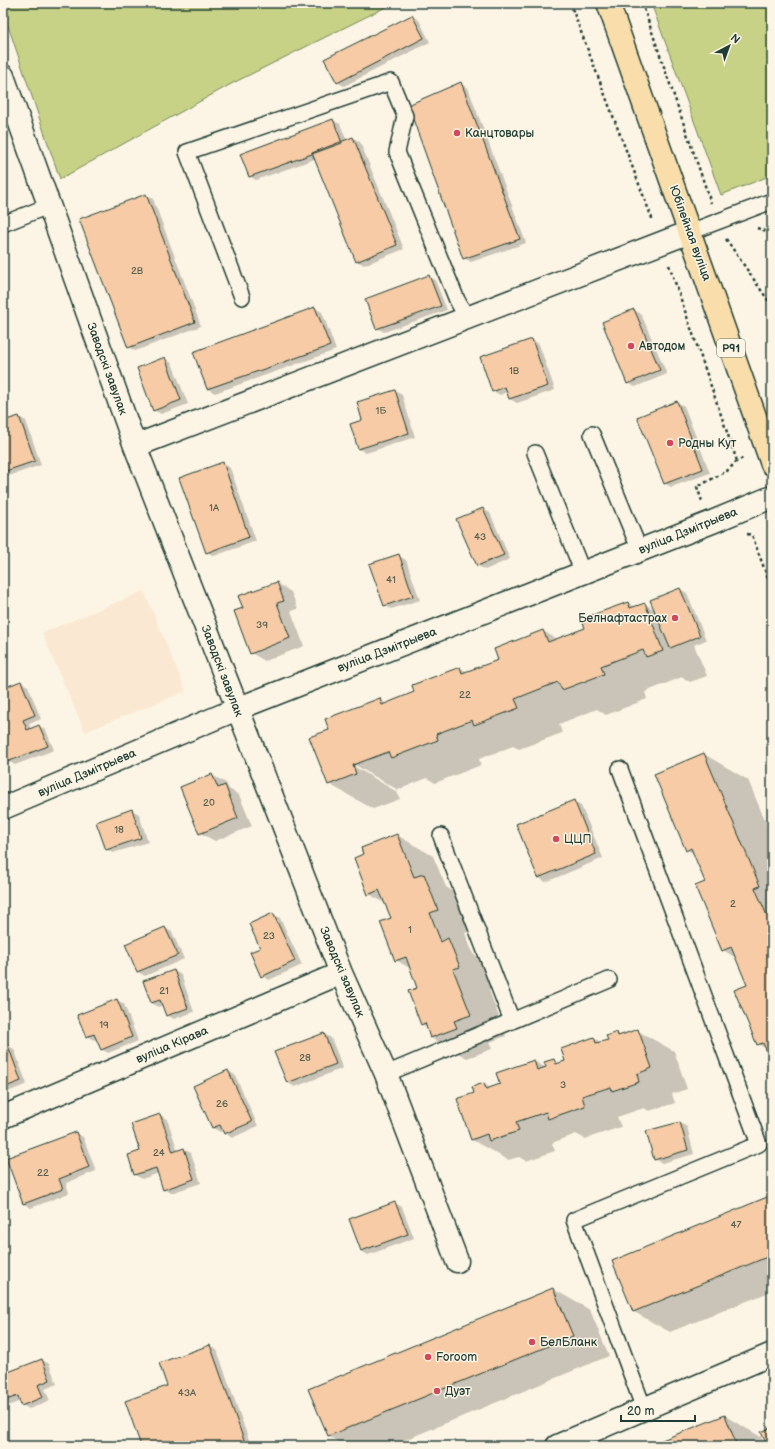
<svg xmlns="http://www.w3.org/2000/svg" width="775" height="1449" viewBox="0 0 775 1449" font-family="'Balsamiq Sans',sans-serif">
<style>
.built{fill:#fae8d2}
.green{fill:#c7d286;stroke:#73885d}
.shadow{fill:#0003}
.building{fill:#f6cba5;stroke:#1f3d34}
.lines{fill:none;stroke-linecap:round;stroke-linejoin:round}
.lane-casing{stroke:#1f3d34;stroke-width:18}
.street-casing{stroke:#1f3d34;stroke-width:25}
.secondary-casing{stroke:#1f3d34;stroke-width:25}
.primary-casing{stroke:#1f3d34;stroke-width:25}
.path{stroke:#1f3d34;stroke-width:2.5;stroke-dasharray:3 3;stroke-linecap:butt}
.lane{stroke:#fcf5e5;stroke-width:15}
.street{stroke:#fcf5e5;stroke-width:22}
.secondary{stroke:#fcf5e5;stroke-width:22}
.primary{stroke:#f9deab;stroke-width:22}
.poi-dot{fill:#d1495b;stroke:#fcf5e5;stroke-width:1.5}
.labels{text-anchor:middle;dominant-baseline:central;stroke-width:3;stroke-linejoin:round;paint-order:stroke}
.number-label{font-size:10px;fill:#556050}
.shield{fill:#fcf5e5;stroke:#617469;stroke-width:1}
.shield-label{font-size:11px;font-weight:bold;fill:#1f3d34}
.poi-label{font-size:12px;fill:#1f3d34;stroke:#fcf5e5;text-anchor:start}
.street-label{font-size:12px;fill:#1f3d34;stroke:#fcf5e5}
</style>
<rect width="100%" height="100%" fill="#fcf5e5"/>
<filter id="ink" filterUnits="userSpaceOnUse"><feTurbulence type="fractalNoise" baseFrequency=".025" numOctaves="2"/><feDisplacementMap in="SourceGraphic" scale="8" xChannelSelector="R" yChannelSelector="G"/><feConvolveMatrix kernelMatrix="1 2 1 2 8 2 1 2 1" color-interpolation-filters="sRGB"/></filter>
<g filter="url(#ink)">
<path class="built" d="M144 591 186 691 85 732 42 633Z"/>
<path class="green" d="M3 3H394L233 83 60 179 3 11Z
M651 3H772V175L721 195Z"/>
<path class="shadow" d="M412 16 419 20 430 42 344 86 337 82Z
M461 84 468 88 526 243 471 262 464 258Z
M333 120 340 124 347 141 353 138 360 142 404 249 364 265 357 261 315 159 256 180 249 176Z
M146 195 153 199 201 326 135 351 128 347Z
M428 276 435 280 447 310 384 332 377 328Z
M315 308 322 312 336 350 215 393 208 389Z
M634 310 641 314 667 374 635 387 628 383 603 323Z
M532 340 539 344 555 390 517 403 510 399 507 392 500 395 493 391Z
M165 359 172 363 188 404 161 414 154 410Z
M395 391 402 395 415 437 366 453 359 449 363 420Z
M677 402 684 406 710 473 671 487 664 483Z
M19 417 26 421 41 465 3 478V422Z
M223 463 230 468 256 541 214 556 207 552Z
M483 509 490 513 510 559 485 570 478 566 458 520Z
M399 556 406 560 420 600 391 609 384 605Z
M277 583 291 592 298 609 291 611 304 646 265 661 251 653 244 609Z
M680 589 687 593 706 640 694 645 707 676 690 682 682 677 645 692 647 699 606 715 597 709 559 724 562 733 519 749 513 746 479 759 481 765 435 783 427 778 398 790 355 765V767L397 792 400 799 373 809 329 784 330 730 380 700 387 704 416 693 460 668 468 672 499 660 543 631 558 640 586 629 628 603 635 607 645 604 655 610Z
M21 682 28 686 41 719 29 724 31 729 39 726 46 730 54 750 15 765 8 761 3 749V689Z
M704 754 748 780 772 837V1061L767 1049 758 1044 748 986 736 958 723 950 706 882 695 854 687 850Z
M212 775 226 783 229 789 239 795 252 826 215 841 200 833Z
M574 802 581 806 603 858 546 882 539 878 517 825Z
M132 810 139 814 148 842 113 853 106 849Z
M397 835 433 856 446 887 460 896 473 930 465 933 473 954 484 960 495 987 489 990 506 1036 490 1042 492 1049 467 1058 431 1038 427 1028 422 1024 419 988 411 969 396 960 392 919 386 904 369 894Z
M273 914 280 918 302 965 269 980 262 976 261 949Z
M165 928 172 932 184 959 145 976 138 972Z
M174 971 181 975 194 1012 174 1019 167 1015 163 1005 158 1007 151 1003Z
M117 1000 124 1004 138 1041 108 1053 101 1049 97 1039 94 1040 87 1036Z
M638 1031 674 1051 687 1089 672 1094 675 1103 649 1111 644 1108 617 1117 621 1127 585 1139 576 1134 552 1143 555 1151 526 1161 519 1157 508 1160 472 1140 475 1093 484 1084 490 1088 501 1084 534 1061 546 1068 554 1060 560 1064 566 1062 594 1038 602 1043 609 1040 617 1033 621 1036Z
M324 1034 331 1038 343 1068 295 1087 288 1083Z
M7 1045 14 1049 27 1084 3 1094V1046Z
M228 1071 235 1075 258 1126 232 1138 225 1133 224 1130 220 1132 213 1128Z
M160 1115 167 1119 178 1151 184 1149 191 1153 201 1183 171 1193 164 1189 159 1173 142 1179 135 1175 129 1156 141 1151Z
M680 1123 687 1127 694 1154 662 1163 655 1159Z
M76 1133 83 1137 96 1171 66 1183 69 1193 31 1208 24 1204 8 1159Z
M772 1197V1291L670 1332 634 1312 614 1262Z
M395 1203 402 1207 414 1238 368 1255 361 1251Z
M553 1289 590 1310 609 1356 390 1446H346L328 1436 309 1389Z
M210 1346 217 1350 251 1446H142Z
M42 1360 49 1364 57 1384 45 1389 50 1401 29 1409 22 1405 21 1401 8 1406 3 1403V1375Z
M725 1416 761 1437 765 1446H650Z"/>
<path class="building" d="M412 15 424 38 337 83 324 59Z
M461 82 520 239 463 259 408 105Z
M333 119 342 143 249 177 240 154Z
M353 137 397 245 356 262 312 153Z
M146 194 195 322 128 348 79 219Z
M429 275 441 306 376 329 365 299Z
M315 307 330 346 207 389 193 352Z
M634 309 660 370 627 384 602 322Z
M532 339 548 386 509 399 505 387 492 392 480 357Z
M165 357 181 400 153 411 137 368Z
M395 390 409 433 358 449 350 424 362 420 357 402Z
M677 401 703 469 664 484 637 417Z
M19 416 35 461 3 472V421Z
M223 462 249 537 206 553 179 478Z
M483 508 504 555 477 566 456 519Z
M399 554 413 596 384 606 369 564Z
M277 582 284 601 277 603 290 638 250 654 234 611 243 608 238 596Z
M680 588 700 636 670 648 650 600Z
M628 602 630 608 645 603 663 651 646 657 643 650 601 666 604 674 562 690 558 682 515 699 519 708 474 725 472 720 436 734 438 740 391 758 388 752 353 765 356 774 328 785 309 737 329 730 325 719 380 698 382 705 414 692 412 685 460 667 462 673 498 660 494 649 543 630 548 642 585 628 581 619Z
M21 681 35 715 23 720 27 730 39 725 48 746 7 762 3 752V688Z
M704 753 760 886 755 888 772 927 771 1061 763 1043 757 1045 734 990 747 985 731 947 722 951 695 886 705 882 691 848 686 851 654 774Z
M212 774 218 788 225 785 238 818 199 834 180 787Z
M574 800 596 854 538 878 516 824Z
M132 809 141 838 106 850 96 822Z
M397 834 414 877 424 874 438 910 430 913 441 942 448 938 460 967 453 969 471 1015 454 1021 457 1028 430 1038 425 1023 421 1025 408 991 417 988 406 957 395 961 380 922 391 918 379 890 368 895 354 858 363 854 361 848Z
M273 913 295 961 261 977 250 952 260 948 249 924Z
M165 927 178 955 137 972 125 944Z
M174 970 188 1008 166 1016 160 1000 151 1003 143 981Z
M117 999 132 1037 101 1050 94 1034 86 1037 77 1015Z
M638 1029 652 1068 637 1074 639 1082 612 1091 611 1087 582 1096 585 1106 548 1119 546 1112 516 1122 519 1131 489 1141 487 1134 471 1140 457 1099 474 1093 472 1087 484 1083 486 1089 500 1084 496 1073 534 1060 537 1070 546 1067 544 1062 554 1059 556 1064 565 1061 561 1049 594 1037 596 1043 608 1040 606 1036 617 1032 618 1036Z
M324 1033 336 1064 287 1083 274 1052Z
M7 1043 21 1081 3 1088V1045Z
M228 1070 252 1122 224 1134 220 1125 212 1128 193 1086Z
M160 1114 173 1152 184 1148 194 1179 163 1190 156 1168 134 1175 128 1155 140 1151 131 1124Z
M680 1122 688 1150 654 1160 646 1131Z
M76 1132 89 1167 59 1179 63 1189 23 1204 6 1158Z
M772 1195V1255L633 1312 612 1261Z
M395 1202 408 1234 361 1251 349 1219Z
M553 1288 573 1336 328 1436 308 1389Z
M210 1345 246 1446H141L125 1401 167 1386 159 1363Z
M42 1359 50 1380 38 1385 43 1397 21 1406 18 1396 3 1401V1374Z
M725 1415 737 1446H647Z
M772 1427V1446H767L761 1432Z"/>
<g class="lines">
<g class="lane-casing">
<path id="lane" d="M3 224 48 206
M690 232 772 201
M242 297 187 152 391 82 405 116 397 152 457 300 467 318
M592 434 640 551
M535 453 583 573
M620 769 759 1144 574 1220 644 1409
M441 836 512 1021
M386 1074 609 980"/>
</g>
<g class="street-casing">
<path id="street" d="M3 76 135 446 341 973 386 1074 457 1261
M135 446 690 232
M3 1117 341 973"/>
</g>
<g class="secondary-casing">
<path id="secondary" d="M3 808 237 709 712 522 772 497
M557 1446 772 1354"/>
</g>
<g class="primary-casing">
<path id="primary" d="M608 3 772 464"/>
</g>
<path class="path" d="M570 3 653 221
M642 3 711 203
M757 228 772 233
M726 239 772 306
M669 265 737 461
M702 501 697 487 727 471 737 461 745 457
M747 534 752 535 772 590"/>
<use href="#lane" class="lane"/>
<use href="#street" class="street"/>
<use href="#secondary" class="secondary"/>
<use href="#primary" class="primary"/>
</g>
</g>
<g class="poi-dot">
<circle cx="457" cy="133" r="4"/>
<circle cx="631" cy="346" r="4"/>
<circle cx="670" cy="443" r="4"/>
<circle cx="675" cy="618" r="4"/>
<circle cx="556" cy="839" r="4"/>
<circle cx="532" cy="1342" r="4"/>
<circle cx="428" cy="1357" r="4"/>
<circle cx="437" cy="1391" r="4"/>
</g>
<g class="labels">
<g class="number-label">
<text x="137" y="271">2В</text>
<text x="514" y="371">1В</text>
<text x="381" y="411">1Б</text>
<text x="214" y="508">1А</text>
<text x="480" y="537">43</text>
<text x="391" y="580">41</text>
<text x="262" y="625">39</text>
<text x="465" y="695">22</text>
<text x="209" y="803">20</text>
<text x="119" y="830">18</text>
<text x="733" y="904">2</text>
<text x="410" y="930">1</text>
<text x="269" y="936">23</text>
<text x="164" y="991">21</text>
<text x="104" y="1025">19</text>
<text x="305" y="1058">28</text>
<text x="563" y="1085">3</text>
<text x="222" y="1104">26</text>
<text x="159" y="1153">24</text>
<text x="43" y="1173">22</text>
<text x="736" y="1225">47</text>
<text x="187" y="1393">43А</text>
</g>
<rect class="shield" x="717" y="339" width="28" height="18" rx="3"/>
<g class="shield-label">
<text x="731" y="348">Р91</text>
</g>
<g class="poi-label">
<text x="465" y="133">Канцтовары</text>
<text x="639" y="346">Автодом</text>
<text x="678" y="443">Родны Кут</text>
<text x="667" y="618" text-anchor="end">Белнафтастрах</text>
<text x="564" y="839">ЦЦП</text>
<text x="540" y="1342">БелБланк</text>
<text x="436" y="1357">Foroom</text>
<text x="445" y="1391">Дуэт</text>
</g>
<g class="street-label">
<text transform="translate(690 233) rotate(70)">Юбілейная вуліца</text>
<text transform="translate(107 369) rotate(70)">Заводскі завулак</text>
<text transform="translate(688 531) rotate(-22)">вуліца Дзмітрыева</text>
<text transform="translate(387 650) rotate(-21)">вуліца Дзмітрыева</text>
<text transform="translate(222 671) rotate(69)">Заводскі завулак</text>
<text transform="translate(87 773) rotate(-23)">вуліца Дзмітрыева</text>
<text transform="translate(342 972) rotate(67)">Заводскі завулак</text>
<text transform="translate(172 1045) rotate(-23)">вуліца Кірава</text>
</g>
</g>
<rect width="775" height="1449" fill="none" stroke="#fcf5e5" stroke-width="16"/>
<rect x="8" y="8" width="759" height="1433" fill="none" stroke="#1f3d34" stroke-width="1.5" filter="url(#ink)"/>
<g transform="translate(729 46) rotate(41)" stroke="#fcf5e5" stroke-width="3" paint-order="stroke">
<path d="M0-3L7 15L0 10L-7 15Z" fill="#1f3d34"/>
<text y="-6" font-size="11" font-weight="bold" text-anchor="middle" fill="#1f3d34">N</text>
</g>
<path d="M621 1415v6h74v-6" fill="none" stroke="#1f3d34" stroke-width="2"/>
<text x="627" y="1415" font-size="12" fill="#1f3d34" stroke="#fcf5e5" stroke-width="3" paint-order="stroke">20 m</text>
</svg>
